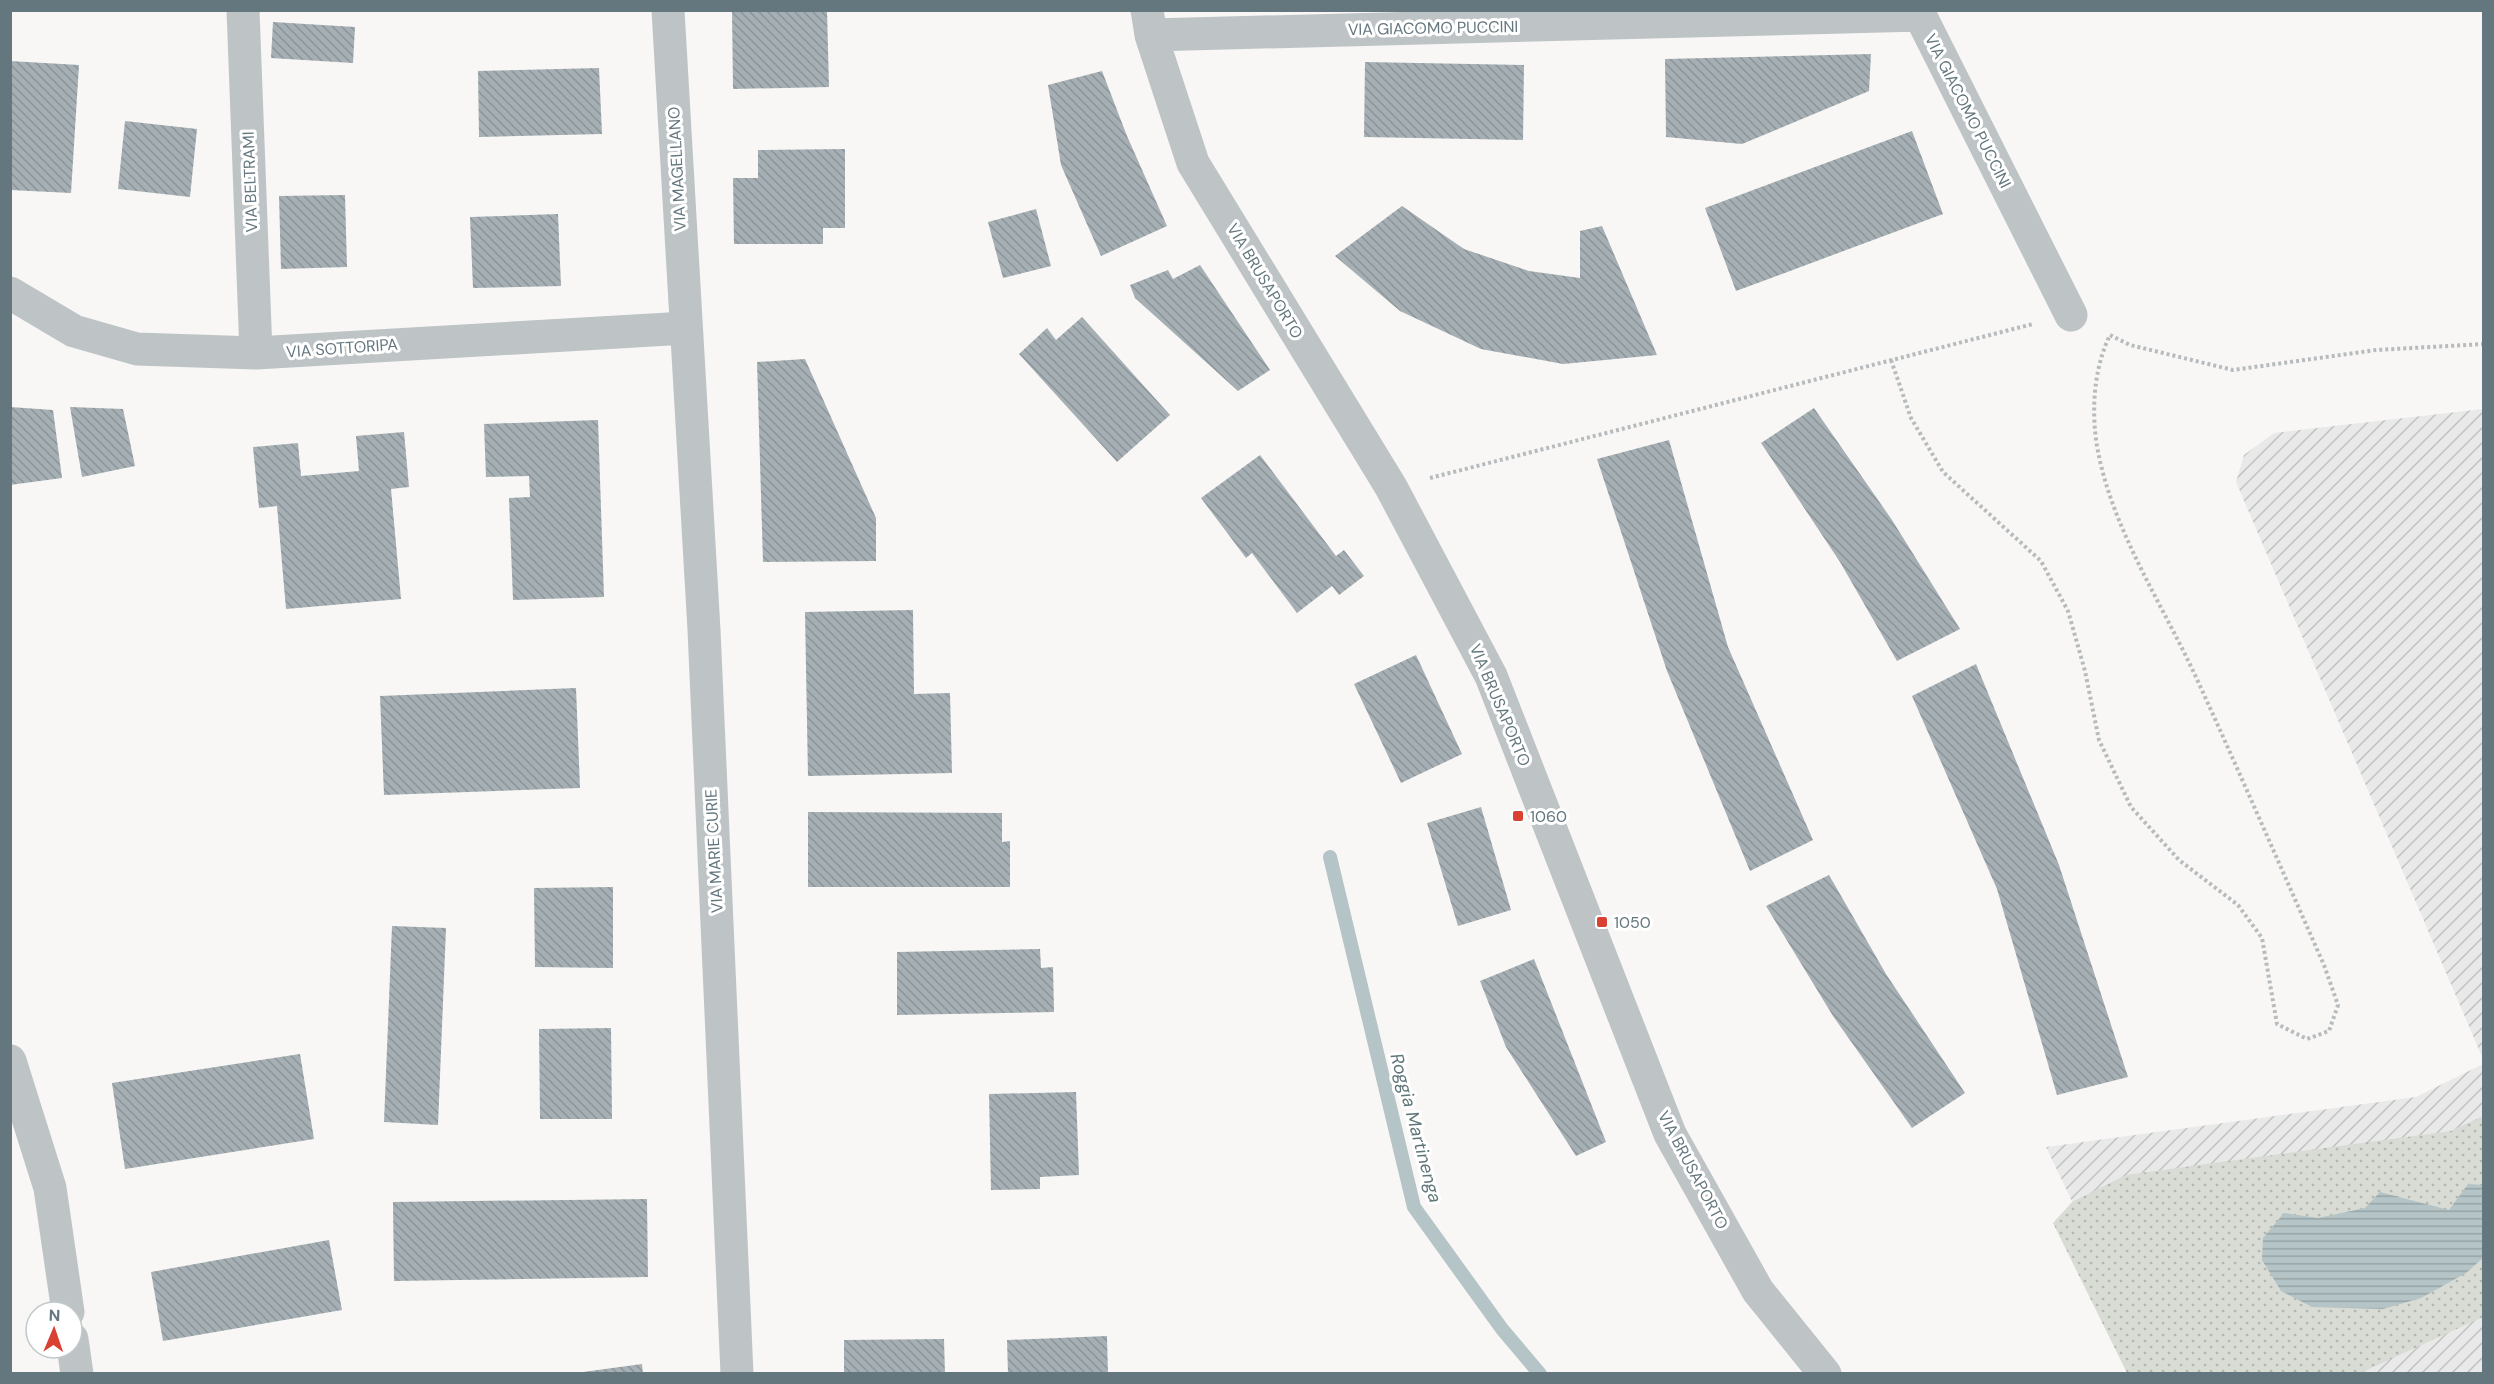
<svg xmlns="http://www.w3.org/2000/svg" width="2494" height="1384" viewBox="0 0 2494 1384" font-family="'DM Sans',sans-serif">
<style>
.industrial{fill:url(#industrial-furrows)}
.garden{fill:url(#garden-dots)}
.water{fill:url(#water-rules)}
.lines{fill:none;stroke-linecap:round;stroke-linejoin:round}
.stream{stroke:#b5c4c6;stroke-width:14}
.building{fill:url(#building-back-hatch)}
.path{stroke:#b7bbbd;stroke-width:4;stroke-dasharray:3 3;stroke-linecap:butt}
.minor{stroke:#bec4c6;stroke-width:33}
.poi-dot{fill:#d94133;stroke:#fff;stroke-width:2}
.labels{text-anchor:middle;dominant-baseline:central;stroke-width:6;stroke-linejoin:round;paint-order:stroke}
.street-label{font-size:16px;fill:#64777e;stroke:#fff}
.poi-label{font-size:16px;fill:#64777e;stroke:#fff;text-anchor:start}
.water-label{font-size:18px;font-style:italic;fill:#5f7679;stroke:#fff}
</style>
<defs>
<pattern id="industrial-furrows" width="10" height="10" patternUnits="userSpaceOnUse" patternTransform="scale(1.5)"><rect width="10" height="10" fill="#e8e9e8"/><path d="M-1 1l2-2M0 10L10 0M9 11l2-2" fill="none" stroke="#c0c2c1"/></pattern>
<pattern id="garden-dots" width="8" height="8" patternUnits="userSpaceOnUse" patternTransform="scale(1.5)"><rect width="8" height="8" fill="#d8dcd4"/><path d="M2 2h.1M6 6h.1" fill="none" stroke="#b3b7b1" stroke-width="1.8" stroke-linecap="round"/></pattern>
<pattern id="water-rules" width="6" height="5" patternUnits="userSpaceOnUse" patternTransform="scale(1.5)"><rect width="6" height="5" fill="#b5c4c6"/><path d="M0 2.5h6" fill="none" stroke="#97a4a6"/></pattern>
<pattern id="building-back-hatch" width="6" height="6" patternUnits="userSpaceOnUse" patternTransform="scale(1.5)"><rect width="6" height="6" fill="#a6b0b4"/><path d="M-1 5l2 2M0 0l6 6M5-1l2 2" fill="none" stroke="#8b9498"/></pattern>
</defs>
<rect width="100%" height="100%" fill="#f8f7f5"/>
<path class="industrial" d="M2483 409H2484L2483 1059 2236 482 2244 455 2274 433Z
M2483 1064V1373H2154L2046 1147 2416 1097Z"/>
<path class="garden" d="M2483 1116V1317L2360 1373H2127L2053 1223 2072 1202 2126 1175 2451 1131Z"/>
<path class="water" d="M2468 1184 2483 1185V1258L2466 1273 2421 1298 2383 1309 2312 1307 2281 1291 2262 1260 2263 1238 2284 1213 2318 1218 2365 1208 2380 1192 2449 1210Z"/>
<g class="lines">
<path class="stream" d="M1330 857 1414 1207 1502 1329 1540 1374"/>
</g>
<path class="building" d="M732 10H827L829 87 733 89Z
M273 22 355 27 353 63 271 58Z
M1871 54 1869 91 1742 144 1666 137 1665 59Z
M10 61 79 65 71 193 10 190Z
M1365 62 1524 65 1523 140 1364 137Z
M599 68 602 134 479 137 478 71Z
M1102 71 1127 136 1167 226 1101 256 1061 165 1048 85Z
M125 121 197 129 190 197 118 189Z
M1912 131 1943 214 1736 291 1705 208Z
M845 149V228H823V244H734L733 178H758V150Z
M345 195 347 267 281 269 279 196Z
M1402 206 1464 249 1529 271 1580 278V231L1602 226 1657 355 1563 364 1481 349 1400 311 1335 256Z
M1036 209 1051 266 1003 278 988 222Z
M558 214 561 286 473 288 470 217Z
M1200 265 1270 370 1238 391 1135 298 1130 285 1168 270 1173 279Z
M1082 317 1170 415 1117 462 1019 354 1047 328 1056 340Z
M805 359 876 518V561L763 562 757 362Z
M10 407 53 410 62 478 10 485Z
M70 407 123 409 135 466 82 477Z
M1814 408 1892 520 1960 629 1897 661 1840 562 1761 443Z
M598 420 604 597 513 600 509 498 530 497 529 476 486 477 484 424Z
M404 432 409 487 391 489 401 599 286 609 277 506 259 508 253 447 298 443 301 476 359 471 356 436Z
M1669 440 1728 647 1813 840 1750 871 1667 671 1597 459Z
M1260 455 1336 556 1344 550 1364 576 1339 595 1332 586 1297 613 1252 553 1246 558 1201 498Z
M913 610 914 694 950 693 952 773 808 776 805 612Z
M1416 655 1462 754 1401 783 1354 684Z
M1976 664 2059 865 2128 1077 2057 1095 1997 889 1912 696Z
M576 688 580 788 384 795 380 696Z
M1481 807 1511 910 1458 926 1427 823Z
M808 812 1002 813V842L1010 841V887H808Z
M1829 875 1886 974 1965 1093 1912 1128 1833 1016 1766 906Z
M613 887V968L535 967 534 888Z
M392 926 446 928 438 1125 384 1122Z
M1040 949 1041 968 1053 967 1054 1012 897 1015V952Z
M1534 959 1606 1142 1576 1156 1506 1047 1480 981Z
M611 1028 612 1119H540L539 1029Z
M300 1054 314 1139 125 1169 112 1083Z
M1076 1092 1079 1175 1040 1177V1189L991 1190 989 1094Z
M647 1199 648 1277 394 1281 393 1202Z
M329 1240 342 1310 163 1341 151 1272Z
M1107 1336 1108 1374H1008L1007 1340Z
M944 1339 945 1374H844V1340Z
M642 1364 643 1374H583V1372Z"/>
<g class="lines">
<path class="path" d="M2110 335 2130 345 2233 370 2376 350 2484 344
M1891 360 1911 418 1943 472 2041 561 2068 611 2085 671 2099 740 2131 807 2179 860 2238 905 2262 938 2277 1024 2307 1039 2329 1031 2338 1005 2324 965C2281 868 2239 771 2195 675 2160 600 2111 527 2097 446 2091 409 2094 368 2110 335
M1430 478 2033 324"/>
<path class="minor" d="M243 10 256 353
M668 10 704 630 737 1374
M1147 10 1151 35 1193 163 1391 487 1491 676 1670 1134 1758 1291 1825 1374
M1151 35 1920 15 2071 315
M10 293 74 331 137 349 256 353 686 328
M10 1061 50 1188 68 1312
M72 1339 77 1374"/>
</g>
<g class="poi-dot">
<rect x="1512" y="810" width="12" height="12" rx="3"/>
<rect x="1596" y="916" width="12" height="12" rx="3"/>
</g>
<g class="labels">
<g class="street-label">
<text transform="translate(1433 28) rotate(-1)">VIA GIACOMO PUCCINI</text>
<text transform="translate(1968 111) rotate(63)">VIA GIACOMO PUCCINI</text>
<text transform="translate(677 169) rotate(-93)">VIA MAGELLANO</text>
<text transform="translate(250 182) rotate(-92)">VIA BELTRAMI</text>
<text transform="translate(1265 281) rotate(59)">VIA BRUSAPORTO</text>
<text transform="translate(342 348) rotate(-4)">VIA SOTTORIPA</text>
<text transform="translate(1500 705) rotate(67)">VIA BRUSAPORTO</text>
<text transform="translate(714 851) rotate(-93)">VIA MARIE CURIE</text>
<text transform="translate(1693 1170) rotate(62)">VIA BRUSAPORTO</text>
</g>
<g class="poi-label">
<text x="1530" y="816">1060</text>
<text x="1614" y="922">1050</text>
</g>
<g class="water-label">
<text transform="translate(1416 1128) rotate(75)">Roggia Martinenga</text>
</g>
</g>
<rect width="2494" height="1384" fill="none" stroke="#64777e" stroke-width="24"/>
<g transform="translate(54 1330) rotate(2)"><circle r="28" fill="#ffffff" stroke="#c1c9cb" stroke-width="1.5"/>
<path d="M0-4.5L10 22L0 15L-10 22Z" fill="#d94133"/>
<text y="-9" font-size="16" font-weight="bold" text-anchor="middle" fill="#64777e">N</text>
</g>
</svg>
